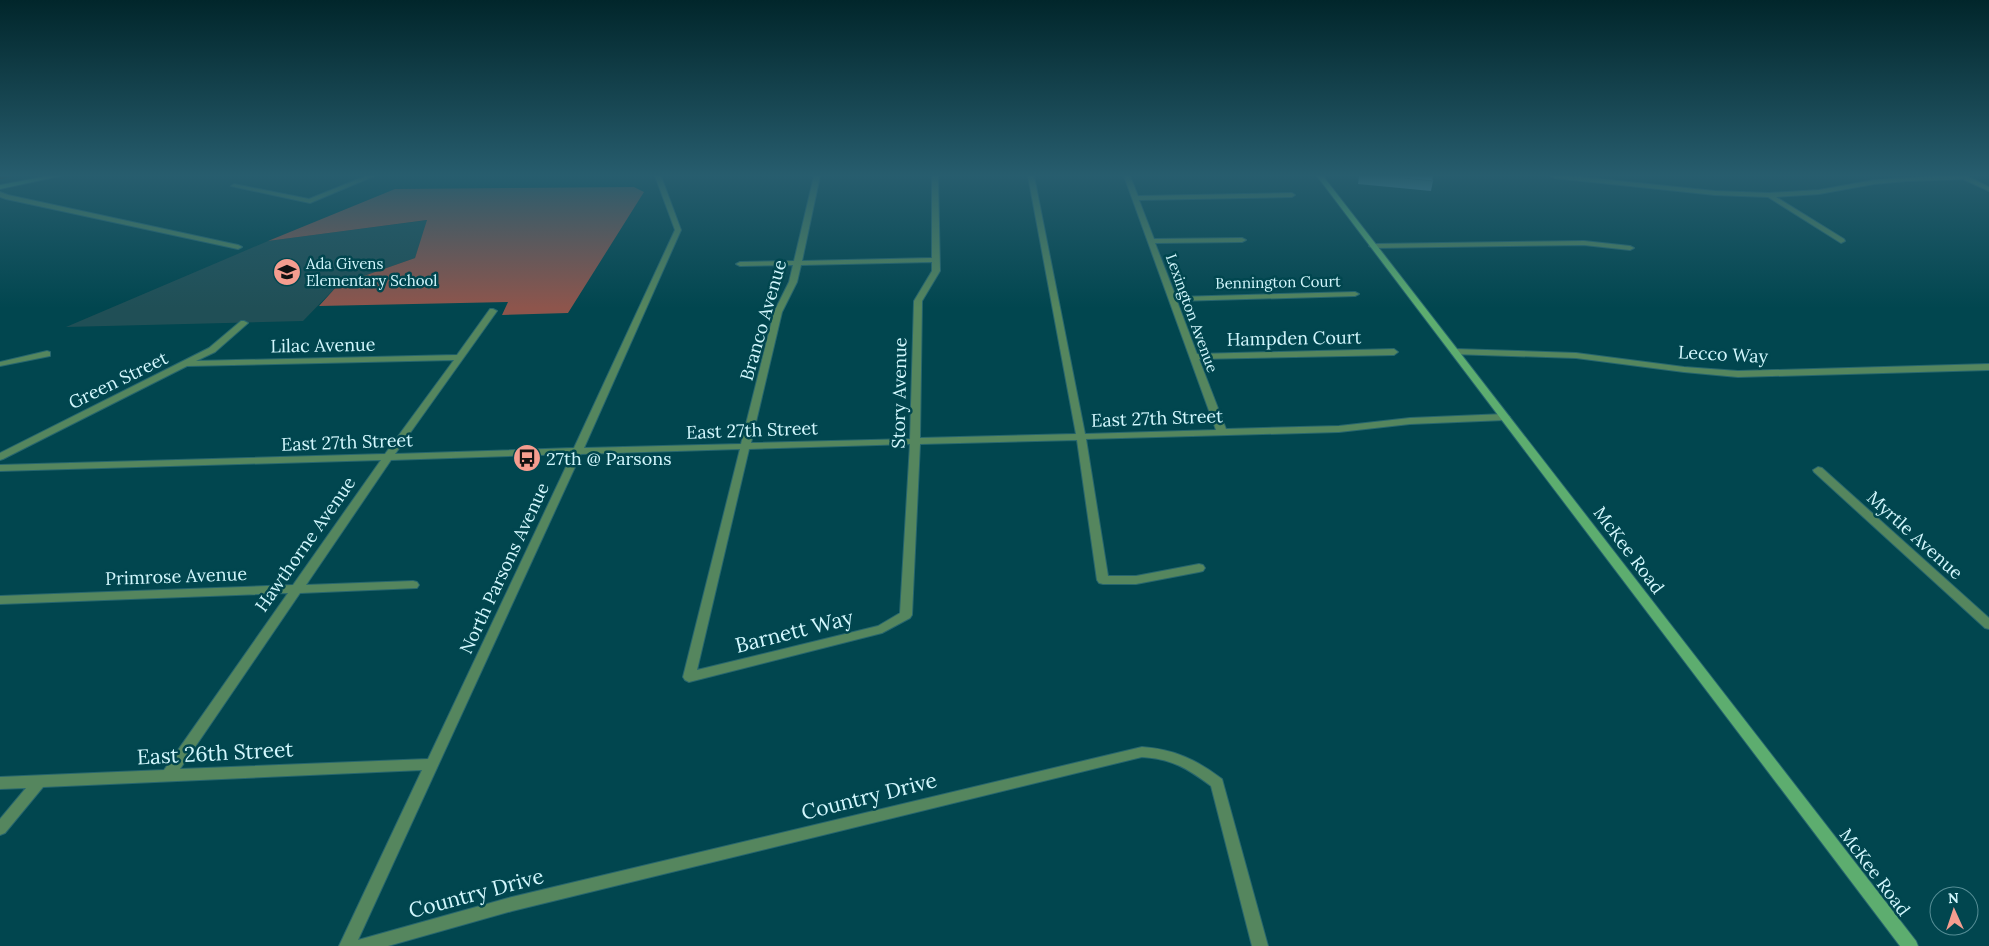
<svg xmlns="http://www.w3.org/2000/svg" width="1989" height="946" viewBox="0 0 1989 946" font-family="Lora,serif">
<style>
.built{fill:#204f56}
.green{fill:#8e554c}
.lines{fill:none;stroke-linecap:round;stroke-linejoin:round}
.stream{stroke:#302507;stroke-width:2.5}
.street-casing{stroke:#27666e;stroke-width:2}
.secondary-casing{stroke:#27666e;stroke-width:2}
.street{fill:#55865e;fill-rule:evenodd}
.secondary{fill:#5dad6f;fill-rule:evenodd}
.wall{fill:#669db6}
.building{fill:#77b6d4;stroke:#537f94}
.labels{text-anchor:middle;dominant-baseline:central;stroke-width:5;stroke-linejoin:round;paint-order:stroke}
.far-poi-label{font-size:15px;fill:#d2f7fd;stroke:#01464f;text-anchor:start}
.far-street-label{font-size:15px;fill:#d2f7fd;stroke:#01464f}
.street-label{font-size:18px;fill:#d2f7fd;stroke:#01464f}
.poi-label{font-size:18px;fill:#d2f7fd;stroke:#01464f;text-anchor:start}
.near-street-label{font-size:21px;fill:#d2f7fd;stroke:#01464f}
</style>
<rect width="100%" height="100%" fill="#01464f"/>
<path class="built" d="M428 220 415 258 338 285 303 321 66 327 268 241Z"/>
<path class="green" d="M634 187 644 192 568 313 502 315 508 302 319 306 338 285 415 258 427 220 268 241 395 189Z"/>
<g class="lines">
<path class="stream" d="M0 178 11 176"/>
<g class="street-casing">
<path id="street" d="M366 176H374L310 203 231 186 234 184 309 199Z
M655 176H661L681 230 584 448 741 444 774 312 789 282 793 265 740 266 736 264 740 262 794 261 814 176H820L802 261 932 258V176H938L940 271 922 301 920 438 1076 434 1028 176H1034L1085 434 1216 430 1124 176H1130L1138 196 1292 193 1295 195 1292 197 1139 200 1154 239 1242 238 1246 240 1242 242 1155 243 1176 297 1355 292 1359 294 1355 296 1177 301 1197 354 1394 349 1398 352 1394 355 1199 359 1226 429 1339 426 1410 418 1505 414 1510 417 1505 420 1410 424 1339 432 1086 439 1108 576H1136L1199 564 1203 565 1205 568 1203 571 1199 572 1136 584H1103L1099 583 1097 580 1077 440 920 444 912 615 910 618 882 633 689 682 685 680 683 677 740 449 581 454 358 940 512 897 1142 747C1174 749 1197 760 1222 779L1268 946H1252L1211 786C1187 768 1172 759 1142 757L512 911 388 946H339L422 770 43 787 5 833 0 835V819L26 788 0 789V777L164 770 288 593 0 604V596L293 585 381 460 0 471V465L385 454 454 360 187 366 3 459 0 460V453L209 348 241 321H244L248 323 215 352 196 361 457 355 490 309H493L497 311 395 454 574 448 675 230ZM932 262V271L914 301 910 439 751 443 782 312 797 282 801 265ZM910 444 900 613 878 626 697 670 749 449ZM572 454 428 759 180 769 300 593 417 588 419 585 417 582 413 581 306 585 391 460Z
M1551 176H1571L1715 191 1769 193 1819 190 1874 180 1940 176H1967L1989 187V191L1963 179 1906 181 1874 184 1819 194 1776 197 1844 239 1845 241 1841 243 1768 197 1715 195 1554 178Z
M0 192 8 195 238 245 242 247 238 249 6 199 0 197Z
M1584 241 1630 246 1634 248 1630 250 1584 245 1373 248 1369 246 1373 244Z
M1455 349 1576 353 1684 367 1738 371 1989 364V370L1738 377 1684 372 1576 358 1452 354 1451 352Z
M47 351 50 352V356L0 366V362Z
M1818 467 1822 468 1989 618V629L1985 628 1814 472 1813 470Z"/>
</g>
<g class="secondary-casing">
<path id="secondary" d="M47 176H60L0 189V185Z
M1317 176H1323L1916 941 1918 946H1900Z"/>
</g>
<use href="#street" class="street"/>
<use href="#secondary" class="secondary"/>
</g>
<path class="wall" d="M1359 176H1432L1433 181 1431 191 1358 184Z"/>
<path class="building" d="M1385 176H1432L1433 181Z"/>
<linearGradient id="sky" x2="0" y2="1"><stop stop-color="#01262b"/><stop offset="0.57" stop-color="#275d6e"/><stop offset="1" stop-color="#275d6e" stop-opacity="0"/></linearGradient>
<rect width="1989" height="308" fill="url(#sky)"/>
<defs>
<g id="school-disc" transform="scale(1.4375)"><circle r="9.5" fill="#f59d8f" stroke="#01464f"/><path d="M0-5L7-2L0 1L-7-2ZM-4 1L0 2.5L4 1V4Q0 6-4 4Z" fill="#111"/></g>
<g id="bus-disc" transform="scale(1.4375)"><circle r="9.5" fill="#f59d8f" stroke="#01464f"/><path d="M-5-6H5V4H4V6H2V4H-2V6H-4V4H-5ZM-3.5-4V0h7V-4ZM-3.5 1.2v1.5H-2V1.2ZM2 1.2v1.5H3.5V1.2Z" fill="#111"/></g>
</defs>
<g fill-rule="evenodd">
<use href="#school-disc" x="287" y="272"/>
<use href="#bus-disc" x="527" y="458"/>
</g>
<g class="labels">
<g class="far-poi-label">
<text x="306" y="263">Ada Givens<tspan x="306" dy="17">Elementary School</tspan></text>
</g>
<g class="far-street-label">
<text transform="translate(1278 282) rotate(-1)">Bennington Court</text>
<text transform="translate(1192 313) rotate(70)">Lexington Avenue</text>
</g>
<g class="street-label">
<text transform="translate(763 320) rotate(-74)">Branco Avenue</text>
<text transform="translate(1294 338) rotate(-1)">Hampden Court</text>
<text transform="translate(323 345) rotate(-1)">Lilac Avenue</text>
<text transform="translate(1723 354) rotate(3)">Lecco Way</text>
<text transform="translate(118 380) rotate(-26)">Green Street</text>
<text transform="translate(899 393) rotate(-89)">Story Avenue</text>
<text transform="translate(1157 418) rotate(-2)">East 27th Street</text>
<text transform="translate(752 430) rotate(-2)">East 27th Street</text>
<text transform="translate(347 442) rotate(-2)">East 27th Street</text>
<text transform="translate(1915 535) rotate(42)">Myrtle Avenue</text>
<text transform="translate(305 544) rotate(-55)">Hawthorne Avenue</text>
<text transform="translate(1629 550) rotate(53)">McKee Road</text>
<text transform="translate(504 568) rotate(-65)">North Parsons Avenue</text>
<text transform="translate(176 576) rotate(-2)">Primrose Avenue</text>
<text transform="translate(1875 872) rotate(53)">McKee Road</text>
</g>
<g class="poi-label">
<text x="546" y="458">27th @ Parsons</text>
</g>
<g class="near-street-label">
<text transform="translate(794 631) rotate(-14)">Barnett Way</text>
<text transform="translate(215 753) rotate(-3)">East 26th Street</text>
<text transform="translate(869 796) rotate(-14)">Country Drive</text>
<text transform="translate(476 893) rotate(-15)">Country Drive</text>
</g>
</g>
<g transform="translate(1954 911) rotate(357)"><circle r="24" fill="#01464f" stroke="#558d95"/>
<path d="M0-4L9 19L0 12L-9 19Z" fill="#f59d8f"/>
<text y="-8" font-size="14" font-weight="bold" text-anchor="middle" fill="#d2f7fd">N</text>
</g>
</svg>
